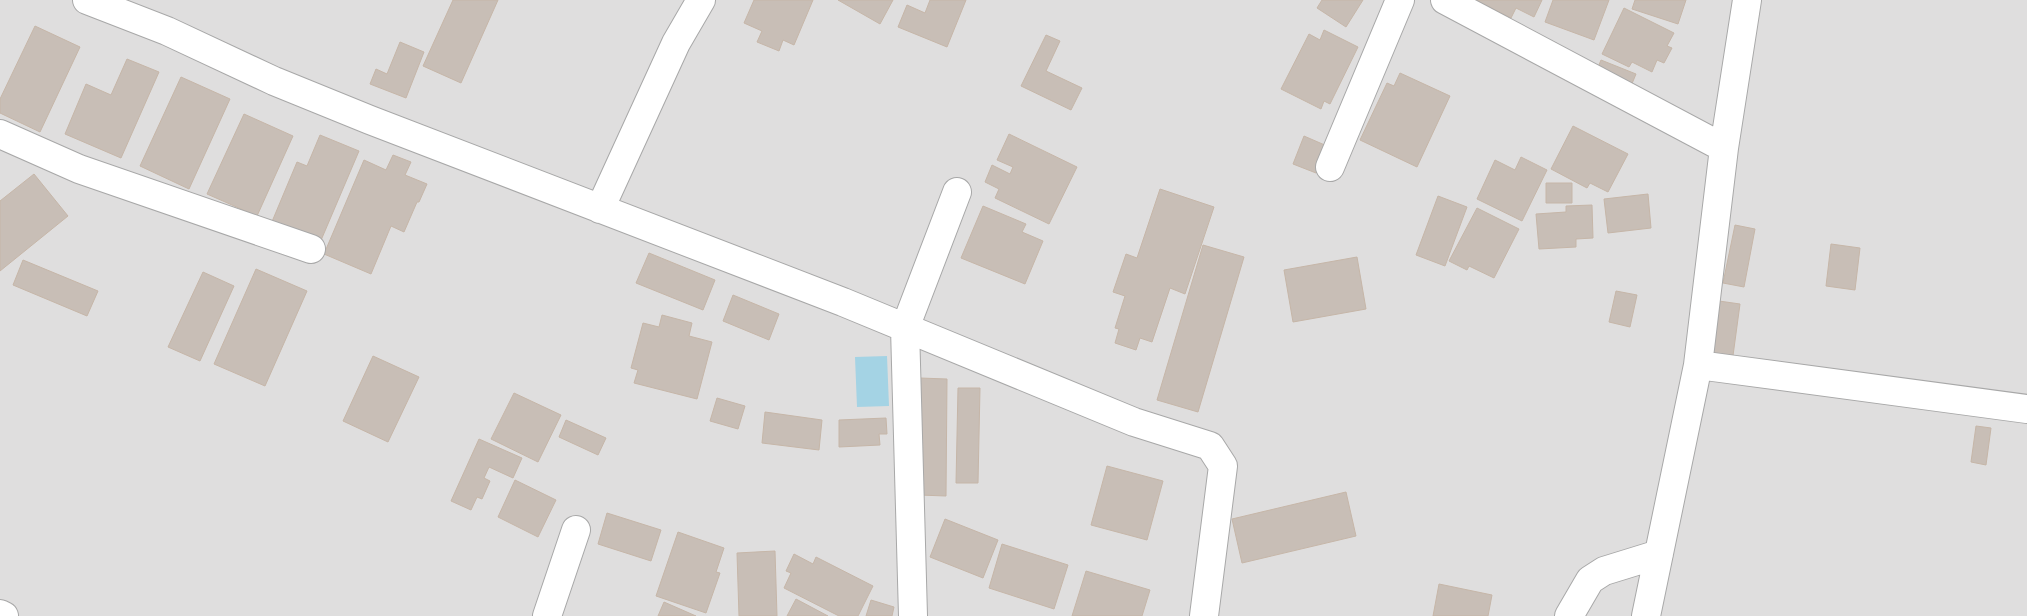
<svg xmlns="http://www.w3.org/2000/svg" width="2027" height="616" viewBox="0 0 2027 616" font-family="'Noto Sans',sans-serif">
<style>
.residential{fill:#dfdede}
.water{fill:#a4d3e4}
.building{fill:#c8beb6;stroke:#c6b6a8}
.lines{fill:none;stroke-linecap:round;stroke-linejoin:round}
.minor-casing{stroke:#a8a8a8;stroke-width:30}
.minor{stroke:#fff;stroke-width:28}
</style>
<rect width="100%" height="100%" fill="#f2efe7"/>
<path class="residential" d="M0 0H2027V616H0Z"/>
<path class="water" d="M887 356 889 406 857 407 855 357Z"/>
<path class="building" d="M453 0H498L461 83 423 66Z
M754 0H813L794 45 783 40 779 51 757 42 762 31 744 23Z
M838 0H893L880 24Z
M930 0H966L947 47 898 27 907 5 925 13Z
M1322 0H1363L1346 27 1317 8Z
M1476 0H1542L1534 17 1516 8 1511 18Z
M1553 0H1609L1594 40 1545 22Z
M1635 0H1686L1678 24 1632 9Z
M1624 8 1674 33 1667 46 1672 48 1664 63 1657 60 1652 72 1632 62 1629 67 1602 54Z
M35 26 80 47 40 132 0 113V99Z
M1324 30 1358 47 1330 104 1324 101 1321 109 1281 89 1309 34 1320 40Z
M1046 35 1060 41 1046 71 1082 88 1071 110 1021 86Z
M400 42 424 52 406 98 370 84 376 69 387 74Z
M127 59 159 72 121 158 65 134 86 84 111 95Z
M1601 60 1636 74 1631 86 1596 72Z
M1400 73 1450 96 1417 167 1360 140 1387 83 1394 86Z
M181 77 230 99 189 189 140 166Z
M244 114 293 136 257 216 207 194Z
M1573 126 1628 154 1608 192 1590 183 1587 188 1551 169Z
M1009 134 1077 167 1049 224 995 198 999 189 985 182 992 165 1010 174 1013 167 997 160Z
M320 135 359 151 319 245 271 224 297 162 307 166Z
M1304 136 1327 146 1316 173 1293 164Z
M393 155 411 162 405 175 427 184 419 202H417L404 232 391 226 371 274 324 254 364 160 386 170Z
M1521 157 1547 170 1522 221 1477 199 1495 160 1515 170Z
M34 174 68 216 0 271V201Z
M1546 183H1572V203H1546Z
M1160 189 1214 207 1185 294 1170 288 1152 342 1140 338 1136 350 1115 343 1119 329 1115 328 1125 296 1113 292 1126 254 1137 258Z
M1648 194 1651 228 1608 233 1604 199Z
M1438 196 1467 207 1445 266 1416 255Z
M1592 205 1593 238 1576 239V247L1539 249 1536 214 1566 212V206Z
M983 206 1026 224 1022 232 1043 241 1025 284 961 258Z
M1477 208 1519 229 1494 278 1469 266 1467 270 1449 261Z
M1735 225 1755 229 1744 287 1723 283Z
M1831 244 1860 248 1855 290 1826 286Z
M1203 245 1244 257 1198 412 1157 400Z
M649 253 715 280 703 310 636 283Z
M1357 257 1366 309 1293 322 1284 270Z
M23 260 98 291 87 316 13 285Z
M256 269 307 291 265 386 214 364Z
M203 272 234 286 200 361 168 347Z
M1616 291 1637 295 1630 327 1609 322Z
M733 295 779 314 769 340 723 321Z
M1719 301 1740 304 1732 363 1711 360Z
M662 315 692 323 689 336 712 342 697 399 634 383 638 370 631 368 643 323 659 327Z
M373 356 419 377 388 442 343 421Z
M920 378 947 379 946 496 919 495Z
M958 388H980L978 483H956Z
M514 393 561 415 538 462 491 439Z
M717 398 745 406 738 429 710 421Z
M765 412 822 420 819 450 762 443Z
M886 418 887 434H879L880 445 839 447V420Z
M566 420 606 438 598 455 559 437Z
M1976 426 1991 428 1986 465 1971 462Z
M479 439 522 458 513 478 489 467 484 478 490 481 482 499 477 497 471 510 451 501Z
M1107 466 1163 481 1147 540 1091 525Z
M515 480 556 500 538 537 498 517Z
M1346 492 1356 536 1242 563 1232 519Z
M607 513 661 530 651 561 598 544Z
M945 519 998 540 983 578 930 557Z
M678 532 724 548 716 572 720 573 706 613 656 596Z
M1002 544 1068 565 1054 609 989 588Z
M775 551 777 616H739L737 553Z
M794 554 813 564 816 557 873 586 858 616H839L784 588 791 573 786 571Z
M1086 571 1150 590 1142 616H1072Z
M1439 584 1492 595 1488 616H1433Z
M796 599 828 616H787Z
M871 600 894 607 892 616H866Z
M664 602 696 616H658Z"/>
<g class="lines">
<g class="minor-casing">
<path id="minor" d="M87 0 167 31 274 81 370 120 843 302 1134 422 1210 446 1223 466 1204 616
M1445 0 1724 148
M0 134 79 169 311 249
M1330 167 1400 0
M600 209 676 43 701 0
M1698 365 2027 409
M0 614 4 616
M547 616 576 530
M913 616 905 328 957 192
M1569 616 1590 580 1604 571 1659 554
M1646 616 1698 365 1724 148 1747 0"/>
</g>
<use href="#minor" class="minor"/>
</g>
</svg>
